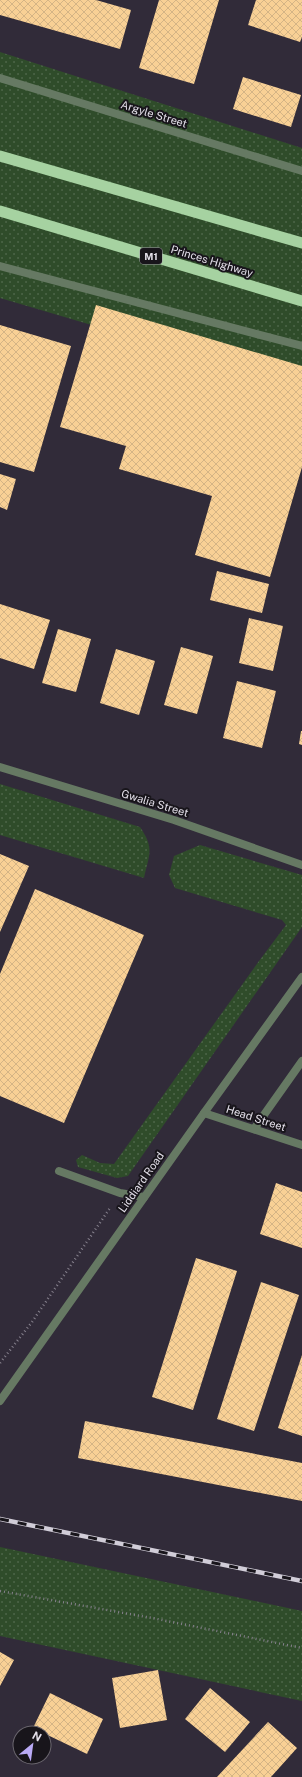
<svg xmlns="http://www.w3.org/2000/svg" width="302" height="1777" viewBox="0 0 302 1777" font-family="'Public Sans',sans-serif">
<style>
.grass{fill:url(#grass-dots)}
.building{fill:url(#building-cross-hatch)}
.lines{fill:none;stroke-linecap:round;stroke-linejoin:round}
.path{stroke:#87828e;stroke-width:2.5;stroke-dasharray:1 3;stroke-linecap:butt}
.service{stroke:#667963;stroke-width:8}
.minor{stroke:#667963;stroke-width:8}
.tertiary{stroke:#667963;stroke-width:8}
.trunk{stroke:#a6d2a1;stroke-width:11}
.rail-casing{stroke:#d1cdd8;stroke-width:4.5}
.rail{stroke:#18151b;stroke-width:3;stroke-dasharray:9;stroke-linecap:butt}
.labels{text-anchor:middle;dominant-baseline:central;stroke-width:4;stroke-linejoin:round;paint-order:stroke}
.shield{fill:#18151b;stroke:#a7a3ac;stroke-width:1}
.shield-label{font-size:10px;font-weight:bold;fill:#e4e0ea}
.street-label{font-size:11px;fill:#e4e0ea;stroke:#18151b}
</style>
<defs>
<pattern id="grass-dots" width="8" height="8" patternUnits="userSpaceOnUse"><rect width="8" height="8" fill="#2f4c2a"/><path d="M2 2h.1M6 6h.1" fill="none" stroke="#4d6649" stroke-width="1.8" stroke-linecap="round"/></pattern>
<pattern id="building-cross-hatch" width="8" height="8" patternUnits="userSpaceOnUse"><rect width="8" height="8" fill="#f8d095"/><path d="M0 0l8 8M0 8l8-8" fill="none" stroke="#d4b485"/></pattern>
</defs>
<rect width="100%" height="100%" fill="#312b39"/>
<path class="grass" d="M0 52 302 148V387L0 298Z
M0 784 140 827C155 849 149 854 144 878L0 835Z
M200 845 302 875V927L128 1176 117 1178 78 1167 76 1160 82 1155 100 1163 114 1164 259 961 286 925 282 920 175 888 169 875 174 856Z
M0 1547 302 1611V1701L0 1636Z"/>
<path class="building" d="M0 0H96L131 10 120 49 0 15Z
M159 0H219L194 84 139 68Z
M256 0H302V37L300 42 248 25Z
M243 77 301 95 291 127 233 109Z
M96 305 302 366V467L270 577 195 555 212 496 119 469 126 446 60 427Z
M0 325 71 346 34 472 0 462Z
M0 474 16 479 7 510 0 507Z
M217 571 269 584 262 613 210 600Z
M0 604 50 620 34 669 0 658Z
M249 618 283 626 273 671 239 663Z
M58 629 91 639 76 692 42 683Z
M181 647 213 656 197 714 164 705Z
M116 649 155 661 139 715 100 703Z
M237 681 276 691 262 748 223 738Z
M301 731H302V745L299 744Z
M0 854 29 866 0 932Z
M35 889 144 935 64 1123 0 1096V974Z
M276 1183 302 1192V1248L260 1234Z
M196 1258 237 1271 193 1410 152 1397Z
M261 1282 299 1295 254 1431 217 1419Z
M302 1355V1436L278 1428Z
M85 1421 302 1463V1501L78 1458Z
M0 1652 14 1660 0 1686Z
M158 1670 167 1720 120 1728 112 1678Z
M210 1688 250 1722 225 1752 185 1719Z
M50 1693 103 1719 87 1754 33 1728Z
M268 1722 297 1748 271 1777H217Z"/>
<g class="lines">
<path class="path" d="M0 1363 32 1322 110 1208
M0 1591 152 1618 302 1648"/>
<path class="service" d="M254 1129 302 1061
M59 1171 120 1193 144 1197"/>
<path class="minor" d="M0 78 302 171
M0 266 302 346
M0 767 174 820 302 865
M204 1113 302 1145"/>
<path class="tertiary" d="M0 1401 204 1113 302 977"/>
<path class="trunk" d="M0 156 302 243
M0 211 302 301"/>
<g class="rail-casing">
<path id="rail" d="M0 1519 302 1581"/>
</g>
<use href="#rail" class="rail"/>
</g>
<g class="labels">
<rect class="shield" x="140" y="248" width="22" height="16" rx="3"/>
<g class="shield-label">
<text x="151" y="256">M1</text>
</g>
<g class="street-label">
<text transform="translate(154 114) rotate(17)">Argyle Street</text>
<text transform="translate(212 261) rotate(17)">Princes Highway</text>
<text transform="translate(155 803) rotate(17)">Gwalia Street</text>
<text transform="translate(256 1118) rotate(18)">Head Street</text>
<text transform="translate(141 1182) rotate(-55)">Liddiard Road</text>
</g>
</g>
<g transform="translate(32 1745) rotate(29)"><circle r="19" fill="#18151b" stroke="#6a666e"/>
<path d="M0-3L7 15L0 10L-7 15Z" fill="#baaaf6"/>
<text y="-6" font-size="11" font-weight="bold" text-anchor="middle" fill="#e4e0ea">N</text>
</g>
</svg>
